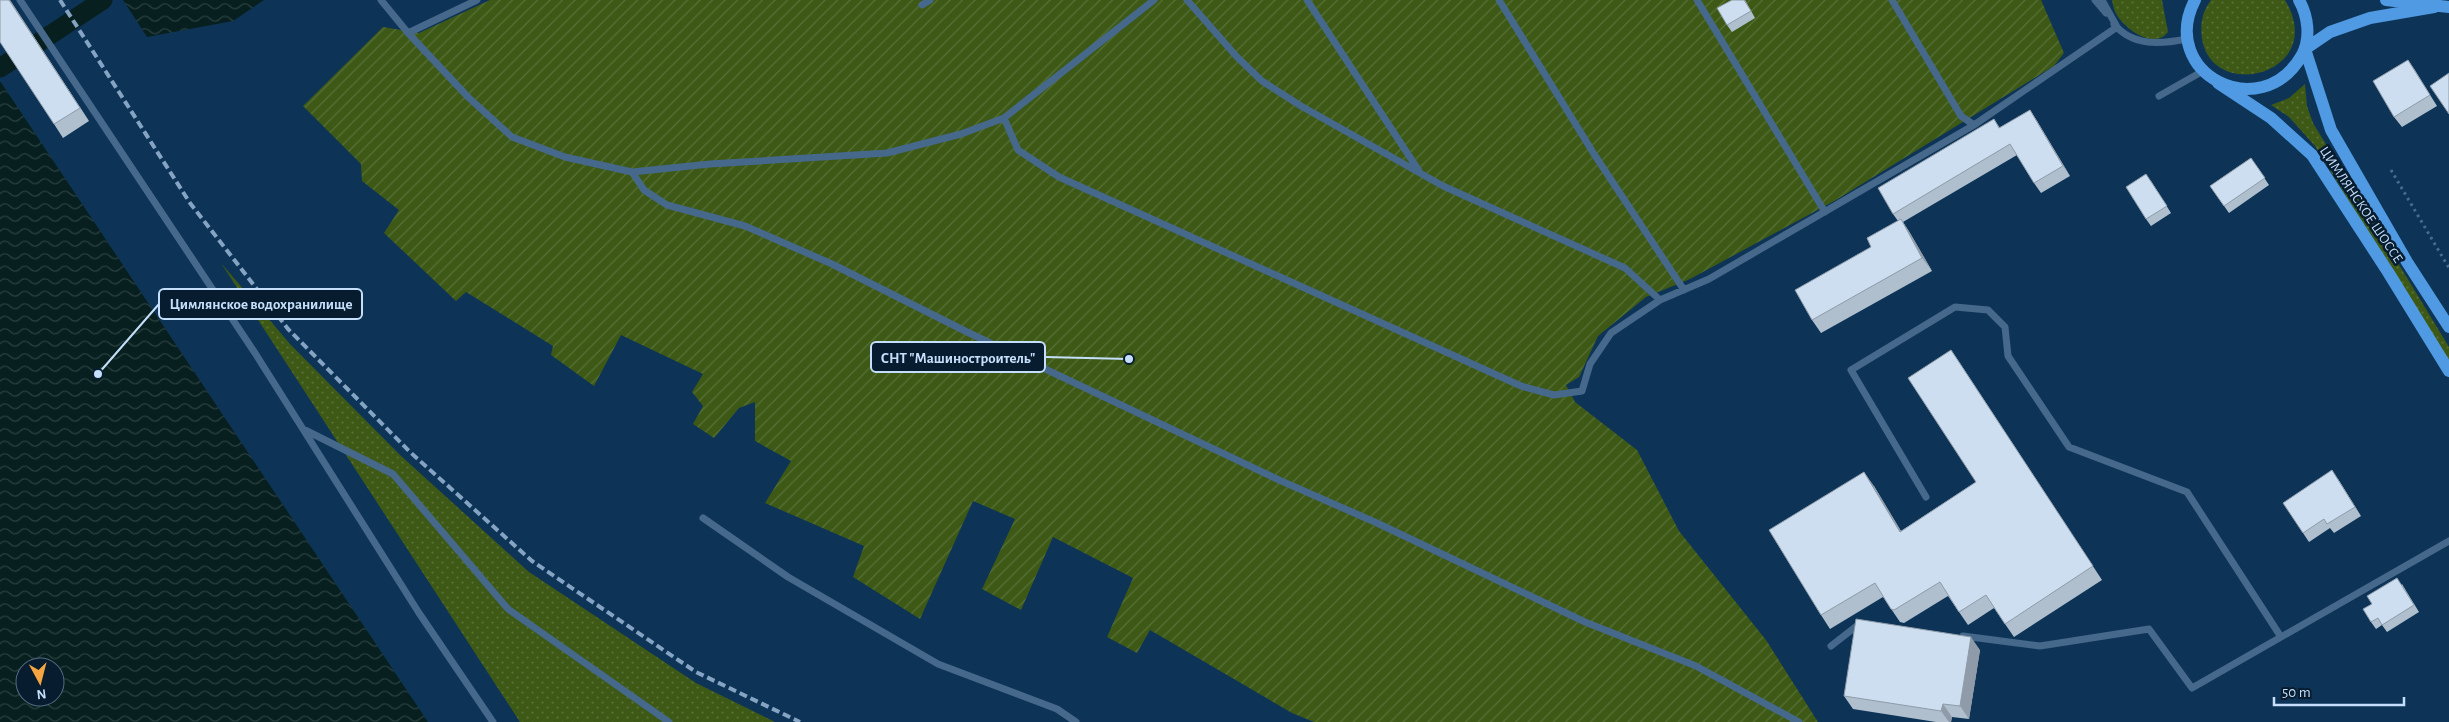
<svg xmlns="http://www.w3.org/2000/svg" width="2449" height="722" viewBox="0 0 2449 722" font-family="'Alegreya Sans',sans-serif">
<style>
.grass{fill:url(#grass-dots)}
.garden{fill:url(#garden-furrows)}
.water{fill:url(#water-waves);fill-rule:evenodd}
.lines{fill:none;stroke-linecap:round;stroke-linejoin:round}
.canal{stroke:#07201f;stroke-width:19}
.path{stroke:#496c8c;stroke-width:3;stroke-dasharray:2.5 4;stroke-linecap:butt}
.service{stroke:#45688b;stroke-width:7}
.primary{stroke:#4f9ae2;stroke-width:12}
.rail{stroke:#85a3c2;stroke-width:4;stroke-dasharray:8 4;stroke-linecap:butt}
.wall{fill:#afbfce}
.shaded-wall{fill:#8f9ba8}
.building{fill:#ccdef0;stroke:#8f9ba8}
.labels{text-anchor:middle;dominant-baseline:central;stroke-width:5;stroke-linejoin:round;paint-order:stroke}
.street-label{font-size:14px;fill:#c5dffb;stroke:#071c2f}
.leader{fill:none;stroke:#c5dffb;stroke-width:2}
.callout-dot{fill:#c5dffb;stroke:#071c2f;stroke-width:2}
.callout{fill:#071c2f;stroke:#c5dffb;stroke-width:2}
.callout-label{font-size:15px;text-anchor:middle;font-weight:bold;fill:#c5dffb}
</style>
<defs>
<pattern id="grass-dots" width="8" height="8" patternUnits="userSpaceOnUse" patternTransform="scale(1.25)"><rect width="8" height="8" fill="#3d5915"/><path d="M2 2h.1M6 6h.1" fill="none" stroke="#587038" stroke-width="1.8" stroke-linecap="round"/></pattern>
<pattern id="garden-furrows" width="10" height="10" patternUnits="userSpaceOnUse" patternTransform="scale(1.25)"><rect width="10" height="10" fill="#3d5915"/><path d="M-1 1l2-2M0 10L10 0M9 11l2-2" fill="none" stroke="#587038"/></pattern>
<pattern id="water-waves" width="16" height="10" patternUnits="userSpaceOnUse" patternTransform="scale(1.25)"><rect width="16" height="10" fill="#07201f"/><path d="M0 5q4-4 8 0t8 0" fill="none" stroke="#2a4040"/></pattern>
</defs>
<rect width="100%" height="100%" fill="#0d3457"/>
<path class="grass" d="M2112 0H2162L2168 32C2154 50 2126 30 2117 15 2114 11 2113 5 2112 0Z
M2211 0H2285C2329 73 2213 104 2202 39 2200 24 2202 12 2211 0Z
M2305 84 2307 106 2313 123 2449 347V365L2315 146 2289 117 2271 105 2289 98Z
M221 263 290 344 400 455 529 572 696 683 775 722H520Z"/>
<path class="garden" d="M490 0H2041L2064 53 2054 66 1836 200 1690 279 1646 297 1598 336 1579 377 1566 385 1575 402 1637 450 1679 531 1766 640 1818 722H1314L1292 713 1150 630 1137 653 1107 637 1133 578 1053 537 1021 610 982 589 1015 519 973 501 920 619 853 577 864 546 765 503 791 461 755 441V402L739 408 714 438 693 424 703 406 692 392 703 374 621 335 594 386 551 355 553 346 466 292 456 301 384 233 399 210 362 181 361 164 303 106 383 27 419 33Z"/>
<path class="water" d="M123 0H264L233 21 147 37Z
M0 81 428 722H0ZM25 667H55V697H25Z"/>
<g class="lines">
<path class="canal" d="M0 68 103 0"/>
<path class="path" d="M2391 170 2449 268"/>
<path class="service" d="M20 0 255 353 419 613 493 722
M381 0 408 33 468 97 512 137 565 157 632 172 644 190 667 205 745 226 832 264 965 331 1279 480 1377 523 1585 622 1696 666 1799 722
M1187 0 1237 57 1262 81 1301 106 1443 186 1625 268 1660 300
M1307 0 1419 171
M1499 0 1594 154 1684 290
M1697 0 1825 212
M1892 0 1961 116 1974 125
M2095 0 2106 13
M922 5 930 0
M2114 24C2133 47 2161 44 2187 39
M408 33 477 0
M2159 96 2203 71
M1004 118 1154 0
M632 172 710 164 887 153 961 134 1004 118 1018 150 1059 177 1521 386 1554 395 1582 391 1590 364 1611 333 1660 300 1709 279 1974 125 2117 27 2102 0
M303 429 393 474 508 609 669 722
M1926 497 1851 370 1955 307 1988 310 2005 327 2008 356 2069 447 2187 492 2281 637
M703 518 788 577 938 664 1057 709 1076 722
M1963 636 2040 646 2149 629 2192 688 2449 541
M1831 646 1858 625 1863 624"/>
<path class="primary" d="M2195 0C2157 73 2261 127 2302 55 2311 38 2308 16 2299 0
M2386 0 2449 7
M2305 49 2331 130 2407 262 2449 327
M2305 49 2330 32 2370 18 2434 7
M2218 83 2271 118 2312 155 2388 272 2449 371"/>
<path class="rail" d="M60 0 190 203 288 329 410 452 532 561 696 672 800 722"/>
</g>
<path class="wall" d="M10 0 89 121 63 138 54 124Z
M1732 0H1745L1755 18 1732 32 1727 25Z
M2408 60 2437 106 2402 127 2394 117Z
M2030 110 2037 121 2070 176 2041 193 2034 183 2017 155 1903 222 1910 233 1932 271 1821 333 1812 320 1871 247 1898 221 1893 214 1994 119 2000 128Z
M2251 158 2269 185 2229 213 2210 186Z
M2151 181 2171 213 2151 226 2146 219Z
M1951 350 2102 580 2014 637 1994 608 1968 625 1948 596 1904 623 1900 622 1883 597 1830 629 1821 615 1874 486 1901 531 1976 482Z
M2338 479 2361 516 2334 533 2330 528 2309 542 2303 533Z
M2402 584 2419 612 2387 632 2382 625 2376 629 2371 622Z
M1980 650 1969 719 1952 717 1951 722H1936L1853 709 1844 696Z"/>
<path class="shaded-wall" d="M9 0H10L89 121 80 108Z
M1744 0H1745L1755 18 1751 11Z
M2408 60 2415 70 2437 106 2430 95Z
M2030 110 2037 121 2070 176 2063 166Z
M1901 219 1910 233 1932 271 1922 258Z
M1951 350 1960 363 2102 580 2093 566Z
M2332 470 2338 479 2361 516 2355 507Z
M1864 472 1874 486 1909 545 1900 532Z
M1971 637 1980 650 1969 719 1960 706Z
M1943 704 1952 717 1951 722H1949L1941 711Z"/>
<path class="building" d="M0 0H9L80 108 54 124 0 42Z
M1732 0H1744L1751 11 1727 25 1717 8Z
M2408 60 2430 95 2394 117 2373 81Z
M2449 73V114L2430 86Z
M2030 110 2063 166 2034 183 2010 144 1893 214 1878 188 1994 119 1999 128Z
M2251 158 2265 178 2224 206 2210 186Z
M2146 174 2167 206 2146 219 2126 187Z
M1901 219 1922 258 1812 320 1795 290 1871 247 1867 238Z
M1951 350 2093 566 2005 624 1986 595 1959 612 1940 582 1894 610 1891 609 1875 583 1821 615 1769 530 1864 472 1900 532 1976 482 1908 378Z
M2332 470 2355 507 2327 524 2324 519 2303 533 2283 503Z
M2397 578 2414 605 2382 625 2378 618 2371 622 2363 609 2372 604 2367 596Z
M1856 619 1971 637 1960 706 1943 704 1941 711 1844 696Z"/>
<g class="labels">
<g class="street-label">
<text transform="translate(2361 205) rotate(56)">ЦИМЛЯНСКОЕ ШОССЕ</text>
</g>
</g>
<path class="leader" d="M98 374L159 304M1129 359L1045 357"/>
<g class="callout-dot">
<circle cx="98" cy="374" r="5"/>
<circle cx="1129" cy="359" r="5"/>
</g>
<g class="callout">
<rect x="159" y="289" width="203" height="30" rx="5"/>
<rect x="871" y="342" width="174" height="30" rx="5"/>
</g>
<g class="callout-label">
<text x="261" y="309">Цимлянское водохранилище</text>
<text x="958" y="363">СНТ "Машиностроитель"</text>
</g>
<g transform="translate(40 682) rotate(173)"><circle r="24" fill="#071c2f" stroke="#536a81"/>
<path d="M0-4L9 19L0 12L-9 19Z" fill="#f2a541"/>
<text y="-8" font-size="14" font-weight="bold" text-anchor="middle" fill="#c5dffb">N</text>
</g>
<path d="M2274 697v8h130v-8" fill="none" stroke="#c5dffb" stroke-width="2.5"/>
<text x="2282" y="697" font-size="15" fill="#c5dffb" stroke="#071c2f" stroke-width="4" paint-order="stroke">50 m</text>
</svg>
